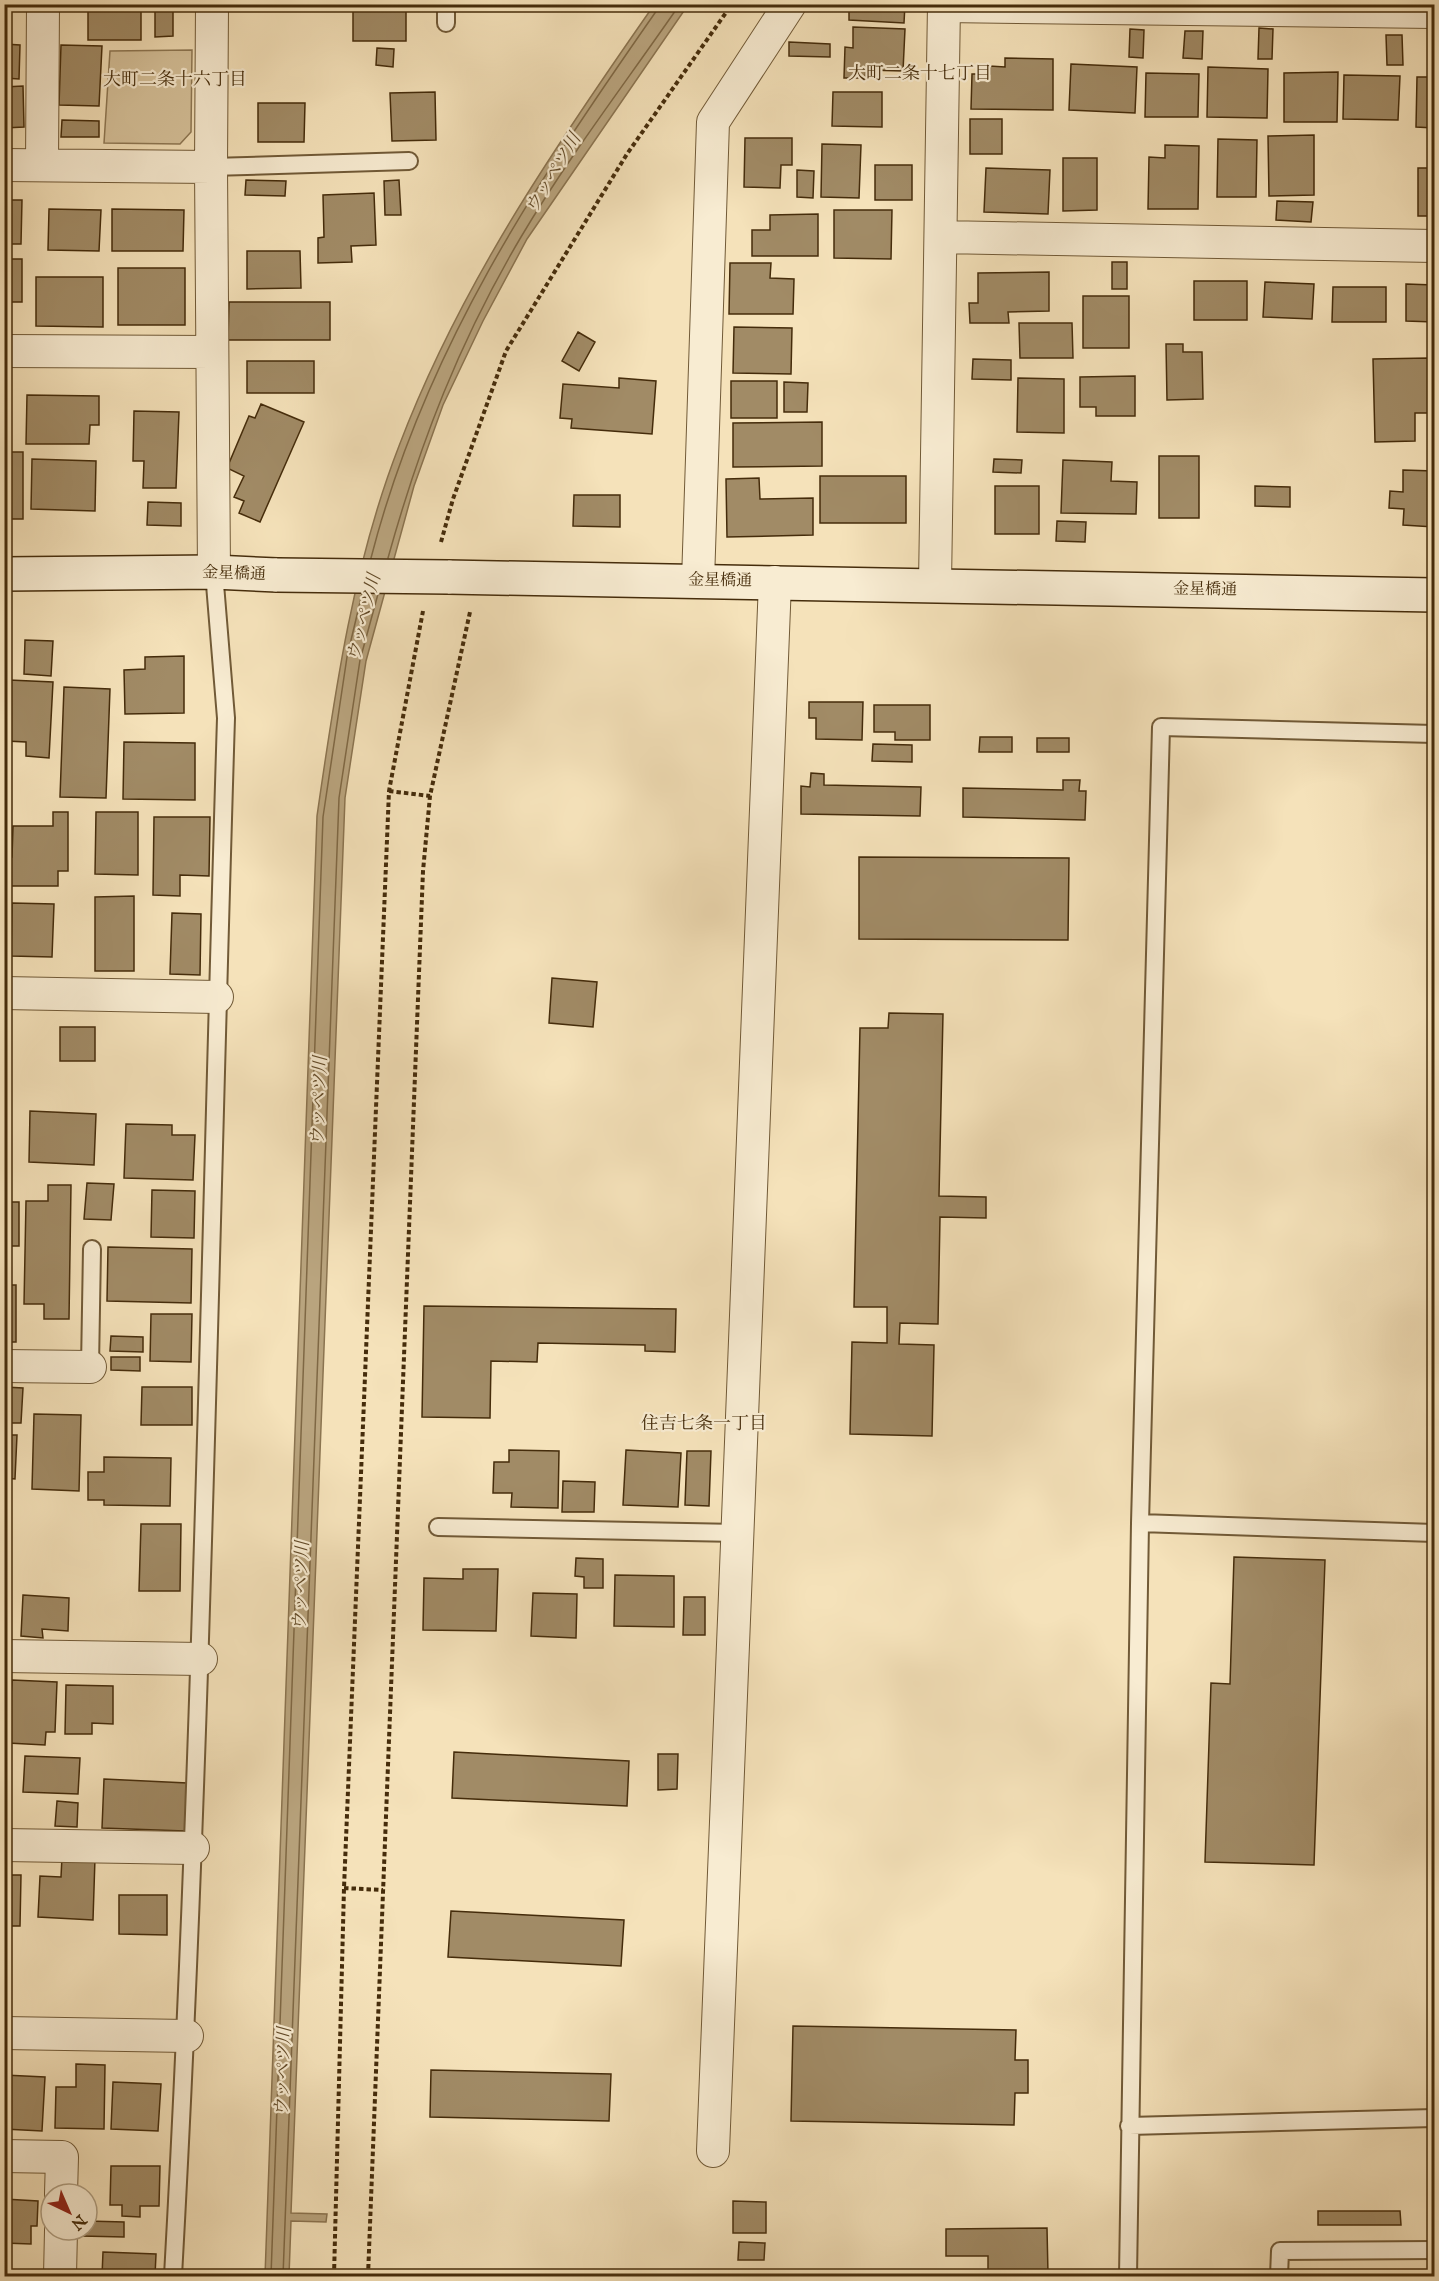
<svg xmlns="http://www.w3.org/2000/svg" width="1439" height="2281" viewBox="0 0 1439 2281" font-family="'IM FELL English','Noto Serif JP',serif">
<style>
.green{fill:#d7c39c;stroke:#8e7854;stroke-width:1.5}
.water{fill:#b9a47e;stroke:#8b7450;stroke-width:1.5}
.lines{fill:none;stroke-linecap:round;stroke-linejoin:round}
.shore{stroke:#7f6844;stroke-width:1.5}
.building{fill:#a18b66;stroke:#452c0b;stroke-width:1.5}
.lane-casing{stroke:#715a37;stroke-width:20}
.street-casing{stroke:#715a37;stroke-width:34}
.secondary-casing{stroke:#452c0b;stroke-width:36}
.path{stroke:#452c0b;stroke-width:4;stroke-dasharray:4.5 3;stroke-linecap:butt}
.lane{stroke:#f8ecd2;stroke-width:16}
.street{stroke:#f8ecd2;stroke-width:32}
.secondary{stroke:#f8ecd2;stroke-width:33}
.secondary-bridge-casing{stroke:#452c0b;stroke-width:36;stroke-linecap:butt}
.secondary-bridge{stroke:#f8ecd2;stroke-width:33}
.labels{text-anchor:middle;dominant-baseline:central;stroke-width:4.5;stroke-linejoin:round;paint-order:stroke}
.street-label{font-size:16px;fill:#452c0b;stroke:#f8ecd2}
.neighbourhood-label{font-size:18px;fill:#452c0b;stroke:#f8ecd2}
.water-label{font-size:18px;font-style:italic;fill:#624a28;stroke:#f8ecd2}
</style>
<rect width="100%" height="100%" fill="#f5e2ba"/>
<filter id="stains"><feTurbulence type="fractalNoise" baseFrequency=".00333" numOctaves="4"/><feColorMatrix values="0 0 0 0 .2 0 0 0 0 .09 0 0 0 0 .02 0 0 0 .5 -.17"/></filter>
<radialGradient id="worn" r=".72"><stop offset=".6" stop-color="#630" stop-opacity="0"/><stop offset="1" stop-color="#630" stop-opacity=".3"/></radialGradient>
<path class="green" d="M192 50 191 132 180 144 104 143 110 51Z"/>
<path class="water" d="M654 5H688L527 239 483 321 443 405 414 486 366 661 345 798 291 2213 327 2214 326 2222 291 2221 289 2276H265L317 816C335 691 353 564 399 446 460 285 556 145 654 5Z"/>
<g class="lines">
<path class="shore" d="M371 558C425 348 535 185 657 10L659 4
M388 558C420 443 460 340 521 237 569 156 627 81 680 4
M271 2276 323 817 347 657 362 594
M283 2276 339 798 360 660 378 594"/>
</g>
<path class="building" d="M4 4H8L7 37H4Z
M88 4H141V40H88Z
M155 4H173V36L155 37Z
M252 4H317L318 10 252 11Z
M353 4H406V41H353Z
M849 4H905L904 23 849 20Z
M853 27 905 29 903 71 866 70 865 78H844L845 47 853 48Z
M1259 28 1273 29 1272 59H1258Z
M1130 29 1144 30 1143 58 1129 57Z
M1185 31H1203L1202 59 1183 58Z
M1386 35H1402L1403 65H1387Z
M789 42 830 44V57L789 56Z
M4 44 20 45 19 79 4 78Z
M61 45 102 46 99 106 59 105Z
M377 48 394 49 393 67 376 65Z
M1005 58 1053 59V110L971 109 972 74H990V66L1005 67Z
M1071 64 1137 67 1135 113 1069 110Z
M1208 67 1268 69 1267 118 1207 117Z
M1338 72 1337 122H1284V73Z
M1146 73 1199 74 1198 117H1145Z
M1344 75 1400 76 1398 120 1343 119Z
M1417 77H1434V128L1416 127Z
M23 86 24 127 4 128V87Z
M435 92 436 140 392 141 390 93Z
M833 92H882V127L832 126Z
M258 103H305L304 142H258Z
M970 119H1002V154H970Z
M62 120 99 121V137H61Z
M1314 135V195L1269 196 1268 136Z
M745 138H792V165H781L780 188 744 187Z
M1218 139 1257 140 1256 197H1217Z
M822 144 861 145 859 198 821 197Z
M1165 145 1199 146 1198 209H1148L1149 157 1165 158Z
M1063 158H1097V210L1063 211Z
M875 165H912V200H875Z
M986 168 1050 170 1048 214 984 212Z
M1418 168H1434V216H1418Z
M797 170 814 171 813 198 797 197Z
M246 180 286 181 285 196 245 195Z
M399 180 401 215H385L384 181Z
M374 193 376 245 351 246 352 262 318 263V238L324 237 323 195Z
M4 200H22L21 244H4Z
M1277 201 1313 202 1311 222 1276 220Z
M49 209 101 210 99 251 48 250Z
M112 209 184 210 183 251H112Z
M834 210H892L891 259 834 258Z
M818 214V256H752V230H770V215Z
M247 251H300L301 288 247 289Z
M4 259H22V302H4Z
M1112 262H1127V289H1112Z
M730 263H771L770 278 794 279 793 314H729Z
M118 268H185V325H118Z
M1049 272V311L1008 312 1009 323H970L969 303H978V273Z
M36 277H103V327L36 326Z
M1194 281H1247V320H1194Z
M1265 282 1314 284 1312 319 1263 317Z
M1406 284 1434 285V322L1406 321Z
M1333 287H1386V322H1332Z
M1083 296H1129V348H1083Z
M229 302H330V340H228Z
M1019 323H1072L1073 358H1020Z
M734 327 792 328 791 374 733 373Z
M578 332 595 342 579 371 562 361Z
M1166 344H1183V352H1202L1203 399 1167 400Z
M1429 358 1430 413H1415V441L1375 442 1373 359Z
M973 359 1011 360V380L972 379Z
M247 361H314V393H247Z
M1135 376V416H1096V407H1080V377Z
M619 378 656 381 652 434 571 428 572 419 560 418 563 384 619 388Z
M1018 378 1064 379V433L1017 432Z
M731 381H777V418H731Z
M784 382 808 383 807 412H784Z
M27 395 99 396V425H90L89 444H26Z
M261 404 304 422 260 522 239 513 244 501 234 497 244 476 227 468 249 416 255 418Z
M134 411 179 412 176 488H143L144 461H133Z
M822 422V466L733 467V423Z
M4 452H23V519H4Z
M1159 456H1199V518H1159Z
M32 459 96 461 95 511 31 509Z
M994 459 1022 460 1021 473 993 472Z
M1063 460 1112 462 1111 481 1137 482 1136 514 1061 513Z
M1403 470 1434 471V527L1403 525 1404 509 1389 508 1390 491 1403 492Z
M820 476H906V523H820Z
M759 478 760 499 813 498V535L727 537 726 479Z
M995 486H1039V534H995Z
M1255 486 1290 487V507L1255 506Z
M574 495H620V527L573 526Z
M148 502 181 503V526L147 525Z
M1057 521 1086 522 1085 542 1056 541Z
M25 640 53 641 51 676 24 674Z
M184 656V713L125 714 124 670 145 669V657Z
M9 680 53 682 49 758 26 756V742L6 741Z
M64 687 110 689 106 798 60 797Z
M809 702H863L862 740 816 739V718H809Z
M874 705H930V740H895V732H874Z
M980 737H1012V752H979Z
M1037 738H1069V752H1037Z
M124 742 195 743V800L123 799Z
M873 744 912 745V762L872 761Z
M811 773 824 774V785L921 787 920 816 801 814V786L810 787Z
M1063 780H1080L1079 791H1086L1085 820 963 817V788L1063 790Z
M53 812H68V871H58V886H4V857H12L13 826H53Z
M96 812H138V875L95 874Z
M154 817H210L209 876 180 875V896L153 895Z
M859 857 1069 858 1068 940 859 939Z
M134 896V971H95V897Z
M12 903 54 904 52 957 11 956Z
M172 913 201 914 200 975 170 974Z
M552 978 597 982 593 1027 549 1023Z
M889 1013 943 1014 939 1196 986 1197V1218L940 1217 938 1324 900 1323 899 1344 934 1345 932 1436 850 1434 852 1342 887 1343V1307H854L860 1028H888Z
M60 1027H95V1061H60Z
M30 1111 96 1114 94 1165 29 1162Z
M126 1124 172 1125V1135H195L193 1180 124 1178Z
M87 1183 114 1184 111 1220 84 1219Z
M48 1185H71L69 1319H44V1304H24L26 1201H48Z
M152 1190 195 1191 194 1238 151 1237Z
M4 1202H19V1246H4Z
M108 1247 192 1249 191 1303 107 1301Z
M4 1285H16V1342H4Z
M424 1306 676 1309 675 1352 645 1351V1345L538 1343 537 1362 491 1361 490 1418 422 1417Z
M151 1314H192L191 1362 150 1361Z
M111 1336 143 1337V1352L110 1351Z
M111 1357H140V1371L111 1370Z
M4 1387 23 1388 21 1423H4Z
M142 1387H192V1425H141Z
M34 1414 81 1415 79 1491 32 1489Z
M4 1435H17L15 1479 4 1478Z
M509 1450 559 1451 558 1508 511 1507 512 1493H493L494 1462H509Z
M626 1450 681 1453 678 1507 623 1505Z
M687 1451H711L709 1506 685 1505Z
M104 1457 171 1458 170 1506 104 1505V1500H88V1472H104Z
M563 1481 595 1482 594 1512H562Z
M141 1524H181L180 1591H139Z
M1234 1557 1325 1560 1314 1865 1205 1862 1211 1683 1230 1684Z
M576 1558 603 1559V1588H584V1577L575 1576Z
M463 1569H498L496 1631 423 1630 424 1578 463 1579Z
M615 1575 674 1576V1627L614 1626Z
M533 1593 577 1594 576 1638 531 1636Z
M23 1595 69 1598 68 1631 42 1629 43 1638 21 1636Z
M684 1597H705V1635H683Z
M12 1680 57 1682 55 1732H46L45 1745 8 1743Z
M66 1685 113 1686V1724L92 1723V1734H65Z
M454 1752 629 1761 627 1806 452 1798Z
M658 1754H678L677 1789 658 1790Z
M25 1756 80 1758 78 1794 23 1792Z
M104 1779 187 1783 185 1831 102 1828Z
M57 1801 78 1803 77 1827 55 1826Z
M62 1857 95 1858 93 1920 38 1917 40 1876 61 1877Z
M4 1875H21L20 1926H4Z
M119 1895H167V1935L119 1934Z
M451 1911 624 1920 621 1966 448 1957Z
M793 2026 1016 2030 1015 2060H1028V2093H1015L1014 2125 791 2121Z
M76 2064 105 2065 104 2129 55 2128 56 2087H76Z
M431 2070 611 2074 609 2121 430 2117Z
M4 2075 45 2077 42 2131 4 2129Z
M113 2082 161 2084 158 2131 111 2129Z
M111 2166H160L159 2206H140V2217L122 2216V2205H110Z
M4 2199 38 2201 37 2226H31V2244L4 2243Z
M733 2201 766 2202V2233H733Z
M1318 2211H1400L1401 2225H1318Z
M87 2221 124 2222V2237L81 2236V2230H87Z
M1047 2228 1048 2274H988V2256H946V2229Z
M739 2242 765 2243 764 2260H738Z
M103 2252 156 2254 155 2276H102Z
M732 2270 765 2272V2276H732Z"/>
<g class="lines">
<g class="lane-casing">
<path id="lane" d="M446 23V4
M211 167 409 161
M90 1367 92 1249
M1140 1523 1434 1533
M438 1527 738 1533
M1129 2126 1434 2118
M173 2276C202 1757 210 1237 226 718L214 572
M1128 2276 1140 1523 1161 727 1434 734
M1279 2276 1280 2251 1434 2250"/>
</g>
<g class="street-casing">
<path id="street" d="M212 4 211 167 214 572
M944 6 1434 12
M4 165 211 167
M42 165 43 4
M942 237 1434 246
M4 351 212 352
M698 581 713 122 790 4
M935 584 944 4
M4 993 217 997
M4 1366 90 1367
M4 1656 201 1659
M4 1845 193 1848
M4 2033 187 2036
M713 2151 775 582
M4 2156 62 2157 61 2194
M60 2276 61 2230"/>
</g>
<g class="secondary-casing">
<path id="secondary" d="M4 574 214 572 277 575
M448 577 1434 595"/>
</g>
<path class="path" d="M441 542 453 499 506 351 627 154 732 4
M389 791 430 796
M344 1888 383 1890
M334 2276 344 1888 389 791 423 611
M368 2276 423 871 430 796 470 612"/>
<use href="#lane" class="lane"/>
<use href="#street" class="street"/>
<use href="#secondary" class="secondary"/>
<g class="secondary-bridge-casing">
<path id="secondary-bridge" d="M277 575 448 577"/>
</g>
<use href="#secondary-bridge" class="secondary-bridge"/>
</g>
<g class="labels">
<g class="street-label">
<text transform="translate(234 574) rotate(2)">金星橋通</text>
<text transform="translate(720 581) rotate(1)">金星橋通</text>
<text transform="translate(1205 590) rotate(1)">金星橋通</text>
</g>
<g class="neighbourhood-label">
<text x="920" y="74">大町二条十七丁目</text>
<text x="175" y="80">大町二条十六丁目</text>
<text x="704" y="1424">住吉七条一丁目</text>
</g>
<g class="water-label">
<text transform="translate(554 174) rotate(-59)">ウッペツ川</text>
<text transform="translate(365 618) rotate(-76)">ウッペツ川</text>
<text transform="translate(320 1101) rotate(-88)">ウッペツ川</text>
<text transform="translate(302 1586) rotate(-88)">ウッペツ川</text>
<text transform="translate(284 2072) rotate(-88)">ウッペツ川</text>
</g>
</g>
<rect width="1439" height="2281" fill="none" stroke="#f5e2ba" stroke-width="24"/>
<rect x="6" y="6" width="1427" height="2269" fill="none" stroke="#452c0b" stroke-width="3"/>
<rect x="12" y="12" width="1415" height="2257" fill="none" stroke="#452c0b" stroke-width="1.5"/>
<g transform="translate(69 2212) rotate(136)"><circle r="28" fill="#f8ecd2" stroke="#b09f82" stroke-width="1.5"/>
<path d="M0-4.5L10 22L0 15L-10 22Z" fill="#8f2418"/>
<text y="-9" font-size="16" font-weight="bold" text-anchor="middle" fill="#452c0b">N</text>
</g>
<rect width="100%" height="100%" filter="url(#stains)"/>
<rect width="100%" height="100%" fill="url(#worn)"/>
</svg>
